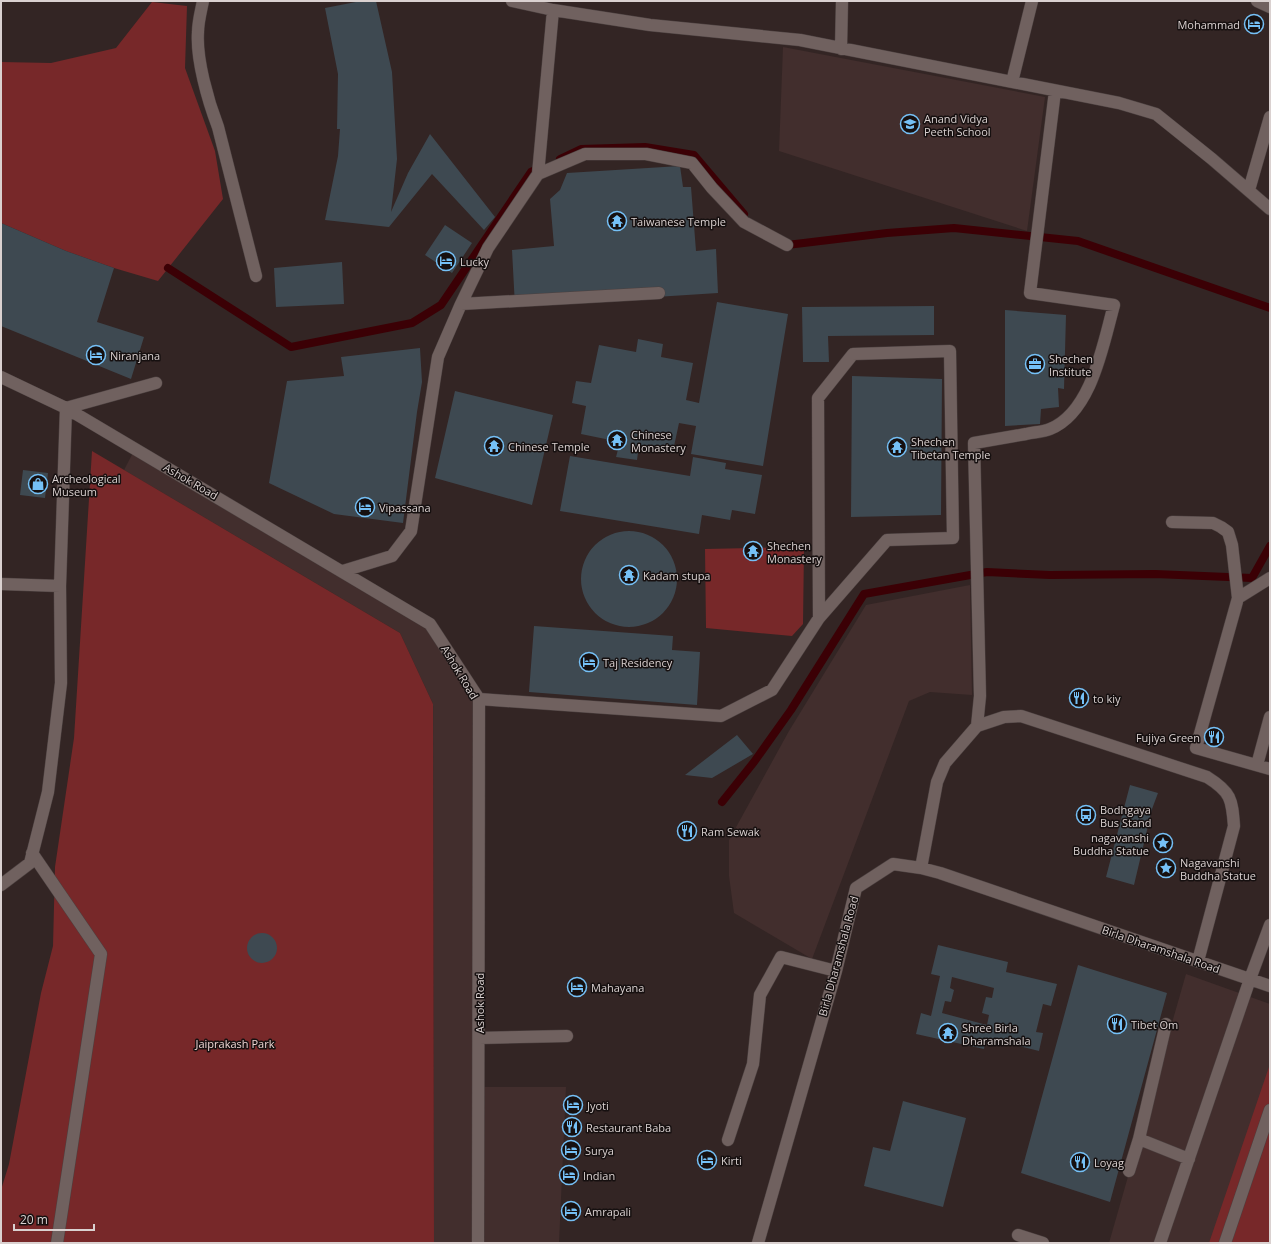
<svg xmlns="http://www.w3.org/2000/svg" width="1271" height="1244" viewBox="0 0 1271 1244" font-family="'Open Sans',sans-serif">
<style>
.built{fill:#422e2d}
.green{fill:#772829}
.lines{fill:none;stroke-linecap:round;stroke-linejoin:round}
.stream{stroke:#3b0005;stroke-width:8}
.building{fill:#3e4951;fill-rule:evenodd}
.minor-casing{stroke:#4c4140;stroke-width:13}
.minor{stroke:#70615f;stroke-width:12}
.labels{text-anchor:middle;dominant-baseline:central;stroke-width:3;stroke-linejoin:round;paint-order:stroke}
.poi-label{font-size:11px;fill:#dad1d0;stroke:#161010;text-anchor:start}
.street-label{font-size:11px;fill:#dad1d0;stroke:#161010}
.park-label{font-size:11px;fill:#eed4d2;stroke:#161010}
</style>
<rect width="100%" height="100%" fill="#332524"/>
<path class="built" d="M783 47 1045 97 1027 231 779 151Z
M135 449 430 624 479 699V1087H566L559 1243H434L433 704 400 633 124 470Z
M970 585 972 695 930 692 909 701 812 959 734 913 729 876V840L789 731 866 605Z
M1186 974 1270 1004V1069L1210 1243H1109Z"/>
<path class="green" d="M152 2 187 6 185 68 215 151 223 199 158 281 114 268 66 251 1 223V62L51 63 116 48Z
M92 451 400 633 433 704 434 1243H1V1190L9 1164 41 993 53 946 55 867 74 738Z
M804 547 803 624 792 636 706 628 705 549Z
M1270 1064V1243H1209Z"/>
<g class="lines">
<path class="stream" d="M560 159 581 149 645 147 694 155 744 214
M783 242 787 245 887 233 954 228 1078 241 1270 308
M168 268 291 347 412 323 441 305 531 172 542 167
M722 802 754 762 791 710 864 594 987 572 1050 575 1155 574 1252 578 1270 546"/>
</g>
<path class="building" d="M361 1H376L392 72 397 159 391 212 408 173 430 134 495 217 484 230 432 174 389 227 325 220 338 156 340 129H337L338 74 325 8Z
M680 166 683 187H691L696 251 716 249 718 293 515 306 512 250 554 246 550 199 560 190 567 173Z
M1 223 66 251 114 268 97 322 144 337 131 379 1 326Z
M445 225 472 243 452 273 425 255Z
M342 262 344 304 276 307 274 268Z
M717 302 788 314 763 466 691 454 696 426 679 423 673 451 639 445 637 460 616 457 620 442 581 434 586 406 572 403 576 381 591 383 599 345 636 352 638 339 663 344 661 357 693 363 686 400 699 403Z
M934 306V335L828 336 829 362H803L802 307Z
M1005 310 1066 315 1064 389 1058 388 1059 407 1041 409 1040 424 1005 426Z
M420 348 422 382 417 412 403 523 334 514 269 483 287 381 344 376 341 357Z
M852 376 942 379 941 515 851 517Z
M455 391 553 415 532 505 435 478Z
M570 456 690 476 693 457 726 463 725 469 762 475 755 514 732 510 730 520 702 515 699 534 560 511Z
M23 470 48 473 45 498 20 495Z
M581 579a48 48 0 1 1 96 0a48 48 0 1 1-96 0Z
M534 626 673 636 672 650 700 652 697 705 529 692Z
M737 735 753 754 712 778 685 775Z
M1130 785 1158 793 1152 809 1134 885 1106 877Z
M247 948a15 15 0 1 1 30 0a15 15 0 1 1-30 0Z
M938 945 1008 962 1006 972 1057 984 1051 1006 1043 1004 1036 1032 1043 1033 1039 1051 986 1038 984 1049 916 1034 921 1013 931 1016 940 976 931 974ZM952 977 994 988 992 998 986 997 982 1013 989 1015 987 1025 942 1013 945 1001 951 1002 954 990 950 988Z
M1078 965 1167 993 1110 1202 1021 1173Z
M903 1101 966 1118 943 1207 864 1186 873 1147 890 1151Z"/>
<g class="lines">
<g class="minor-casing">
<path id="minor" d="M203 1C201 11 198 22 198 32 196 59 208 101 218 127L256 276
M512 1 553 10 650 25 800 40 1119 103 1156 114 1212 159 1270 209
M1257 1 1270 7
M841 49 842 1
M1012 82 1032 1
M538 174 553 10
M1249 190 1270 117
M461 304 659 293
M1 377 66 408 430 624 479 699 478 1243
M1172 522 1213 523 1221 527 1228 532 1232 545 1238 598
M343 571 392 556 411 531 438 357 461 304 488 248 538 174 585 154H646L692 163 712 188 744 222 787 245
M1270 578 1238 598 1196 748 1270 769
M1 584 60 586
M479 699 721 716 772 690 819 618 887 540 953 538 950 351 853 354 818 398 819 618
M977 726 980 696 974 443C992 440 1009 437 1026 434 1034 432 1043 432 1050 429 1092 412 1103 344 1114 305L1030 293 1055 91
M1257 765 1270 717
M32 853 101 954 57 1243
M921 868 937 782 945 763 977 726 1004 717 1021 716 1207 777C1231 792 1232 799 1234 826L1198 961
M1 885 30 863 48 792 61 683 60 586 66 408 156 383
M1166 1024 1139 1139 1189 1159
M479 1038 567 1036
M728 1140 753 1064 760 995 781 957 836 971
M1129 1171 1139 1139
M1018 1235 1043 1243
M758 1243 836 971 856 888 893 864 921 868 940 873 1270 986
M1160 1243 1250 979 1270 925
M1225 1243 1270 1110"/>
</g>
<use href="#minor" class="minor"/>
</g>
<defs>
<g id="hotel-ring" transform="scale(1)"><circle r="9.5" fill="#161010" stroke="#75c0f6" stroke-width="1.5"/><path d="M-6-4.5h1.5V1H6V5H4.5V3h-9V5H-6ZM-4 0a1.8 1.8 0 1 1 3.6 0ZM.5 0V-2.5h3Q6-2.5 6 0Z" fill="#75c0f6"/></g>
<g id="school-ring" transform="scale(1)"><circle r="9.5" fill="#161010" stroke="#75c0f6" stroke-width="1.5"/><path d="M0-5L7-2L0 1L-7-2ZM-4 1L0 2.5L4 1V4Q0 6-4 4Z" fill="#75c0f6"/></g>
<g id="temple-ring" transform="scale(1)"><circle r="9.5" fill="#161010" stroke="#75c0f6" stroke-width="1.5"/><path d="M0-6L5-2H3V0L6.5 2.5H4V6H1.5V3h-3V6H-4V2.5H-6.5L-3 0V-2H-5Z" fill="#75c0f6"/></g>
<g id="office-ring" transform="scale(1)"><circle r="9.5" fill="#161010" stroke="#75c0f6" stroke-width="1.5"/><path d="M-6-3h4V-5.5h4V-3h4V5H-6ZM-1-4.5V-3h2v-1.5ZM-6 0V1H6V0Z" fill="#75c0f6"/></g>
<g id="shop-ring" transform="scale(1)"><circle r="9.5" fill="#161010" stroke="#75c0f6" stroke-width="1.5"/><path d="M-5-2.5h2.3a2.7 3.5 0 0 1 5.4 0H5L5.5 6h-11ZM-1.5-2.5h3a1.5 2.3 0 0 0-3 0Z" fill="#75c0f6"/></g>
<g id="restaurant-ring" transform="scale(1)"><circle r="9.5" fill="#161010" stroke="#75c0f6" stroke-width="1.5"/><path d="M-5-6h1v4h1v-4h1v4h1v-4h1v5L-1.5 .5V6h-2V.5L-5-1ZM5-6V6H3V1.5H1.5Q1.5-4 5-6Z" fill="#75c0f6"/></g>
<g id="bus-ring" transform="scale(1)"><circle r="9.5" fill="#161010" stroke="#75c0f6" stroke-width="1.5"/><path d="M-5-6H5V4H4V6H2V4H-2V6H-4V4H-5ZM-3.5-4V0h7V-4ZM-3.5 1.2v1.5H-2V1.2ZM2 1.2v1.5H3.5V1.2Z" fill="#75c0f6"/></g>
<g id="sight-ring" transform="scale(1)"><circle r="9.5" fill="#161010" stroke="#75c0f6" stroke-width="1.5"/><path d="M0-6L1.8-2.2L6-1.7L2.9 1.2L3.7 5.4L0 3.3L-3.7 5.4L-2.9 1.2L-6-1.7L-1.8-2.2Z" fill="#75c0f6"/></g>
</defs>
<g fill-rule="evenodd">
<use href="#hotel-ring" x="1254" y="24"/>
<use href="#school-ring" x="910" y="124"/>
<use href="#temple-ring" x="617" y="221"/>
<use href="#hotel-ring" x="446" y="261"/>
<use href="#hotel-ring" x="96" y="355"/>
<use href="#office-ring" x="1035" y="364"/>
<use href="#temple-ring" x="617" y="440"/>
<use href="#temple-ring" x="494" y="446"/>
<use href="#temple-ring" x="897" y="447"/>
<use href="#shop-ring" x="38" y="484"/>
<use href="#hotel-ring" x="365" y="507"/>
<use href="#temple-ring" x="753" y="551"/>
<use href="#temple-ring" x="629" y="575"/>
<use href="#hotel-ring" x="589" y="662"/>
<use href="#restaurant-ring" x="1079" y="698"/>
<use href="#restaurant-ring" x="1214" y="737"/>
<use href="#bus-ring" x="1086" y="815"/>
<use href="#restaurant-ring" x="687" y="831"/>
<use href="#sight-ring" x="1163" y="843"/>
<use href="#sight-ring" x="1166" y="868"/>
<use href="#hotel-ring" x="577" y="987"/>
<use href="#restaurant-ring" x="1117" y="1024"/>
<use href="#temple-ring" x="948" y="1033"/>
<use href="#hotel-ring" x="573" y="1105"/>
<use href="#restaurant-ring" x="572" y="1127"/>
<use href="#hotel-ring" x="571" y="1150"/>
<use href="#hotel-ring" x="707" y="1160"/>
<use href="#restaurant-ring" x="1080" y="1162"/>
<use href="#hotel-ring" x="569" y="1175"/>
<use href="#hotel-ring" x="571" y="1211"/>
</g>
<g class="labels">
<g class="poi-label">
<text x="1240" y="24" text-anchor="end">Mohammad</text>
<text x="924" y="118">Anand Vidya<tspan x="924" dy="13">Peeth School</tspan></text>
<text x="631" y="221">Taiwanese Temple</text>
<text x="460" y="261">Lucky</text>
<text x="110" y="355">Niranjana</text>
<text x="1049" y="358">Shechen<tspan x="1049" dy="13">Institute</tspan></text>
<text x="631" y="434">Chinese<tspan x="631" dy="13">Monastery</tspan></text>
<text x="911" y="441">Shechen<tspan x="911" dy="13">Tibetan Temple</tspan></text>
<text x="508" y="446">Chinese Temple</text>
<text x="52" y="478">Archeological<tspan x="52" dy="13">Museum</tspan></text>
<text x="379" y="507">Vipassana</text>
<text x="767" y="545">Shechen<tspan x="767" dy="13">Monastery</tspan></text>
<text x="643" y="575">Kadam stupa</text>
<text x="603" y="662">Taj Residency</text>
<text x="1093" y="698">to kiy</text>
<text x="1200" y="737" text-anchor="end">Fujiya Green</text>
<text x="1100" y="809">Bodhgaya<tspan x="1100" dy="13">Bus Stand</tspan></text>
<text x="701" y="831">Ram Sewak</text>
<text x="1149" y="837" text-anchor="end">nagavanshi<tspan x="1149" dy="13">Buddha Statue</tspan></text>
<text x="1180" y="862">Nagavanshi<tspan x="1180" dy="13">Buddha Statue</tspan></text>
<text x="591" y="987">Mahayana</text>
<text x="1131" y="1024">Tibet Om</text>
<text x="962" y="1027">Shree Birla<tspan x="962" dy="13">Dharamshala</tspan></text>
<text x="587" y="1105">Jyoti</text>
<text x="586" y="1127">Restaurant Baba</text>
<text x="585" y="1150">Surya</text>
<text x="721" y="1160">Kirti</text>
<text x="1094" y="1162">Loyag</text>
<text x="583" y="1175">Indian</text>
<text x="585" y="1211">Amrapali</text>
</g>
<g class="street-label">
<text transform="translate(191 481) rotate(30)">Ashok Road</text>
<text transform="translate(460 672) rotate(59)">Ashok Road</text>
<text transform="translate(1161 949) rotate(19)">Birla Dharamshala Road</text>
<text transform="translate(838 956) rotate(-75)">Birla Dharamshala Road</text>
<text transform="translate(479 1003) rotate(-90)">Ashok Road</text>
</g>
<g class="park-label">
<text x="235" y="1043">Jaiprakash Park</text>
</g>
</g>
<rect width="1271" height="1244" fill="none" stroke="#dad1d0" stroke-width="4"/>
<path d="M14 1224v6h80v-6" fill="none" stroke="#dad1d0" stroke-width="2"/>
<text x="20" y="1224" font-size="12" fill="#dad1d0" stroke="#161010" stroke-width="3" paint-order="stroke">20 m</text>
</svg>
